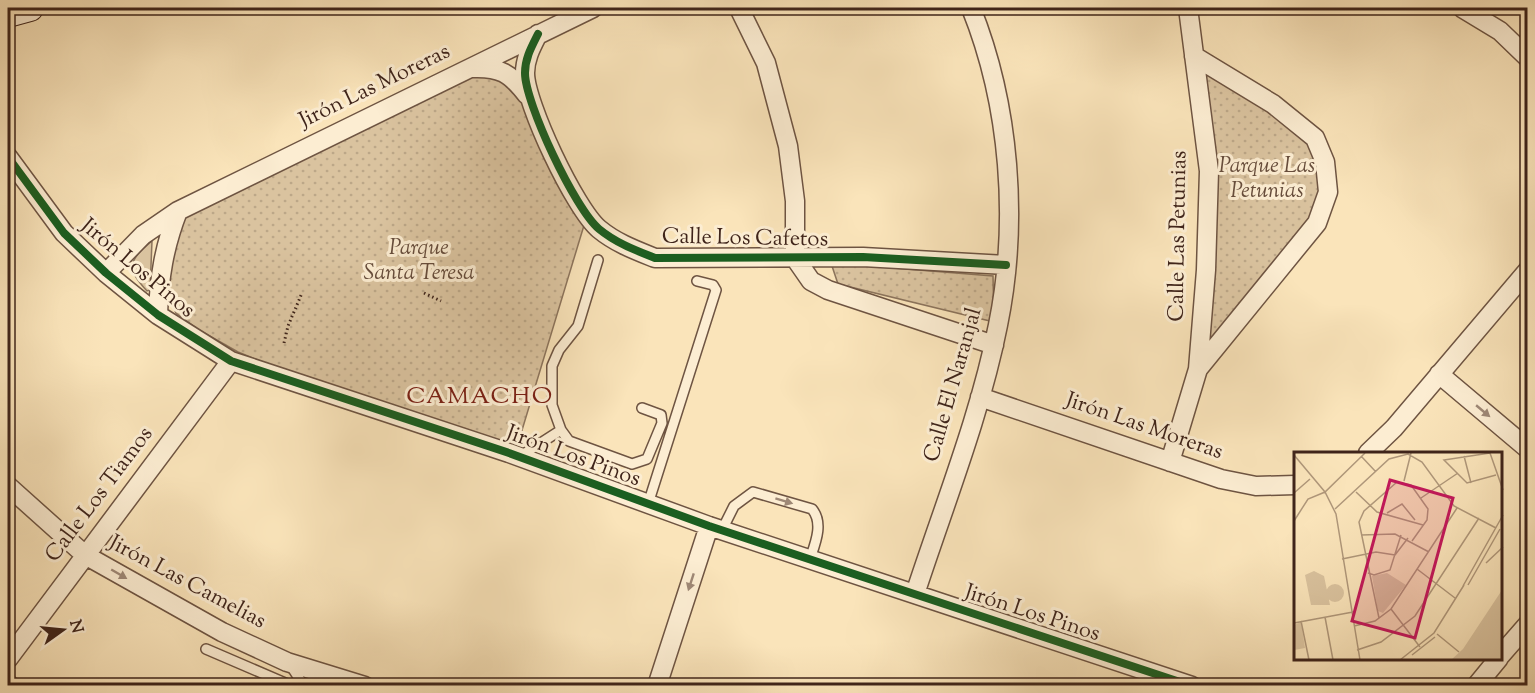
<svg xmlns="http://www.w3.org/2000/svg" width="1535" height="693" viewBox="0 0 1535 693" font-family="'Sorts Mill Goudy',serif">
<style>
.grass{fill:#dac39f;stroke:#8c745c;stroke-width:1.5}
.park{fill:url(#park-dots);stroke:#8c745c;stroke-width:1.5}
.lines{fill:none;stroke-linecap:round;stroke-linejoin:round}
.lane-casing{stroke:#6e5442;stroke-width:12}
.street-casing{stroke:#6e5442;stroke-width:21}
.secondary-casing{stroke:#3f241a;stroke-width:28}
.path{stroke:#3f241a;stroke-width:3;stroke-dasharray:1.5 3;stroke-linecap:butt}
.lane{stroke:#fcedd2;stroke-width:9}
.street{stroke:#fcedd2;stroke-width:18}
.secondary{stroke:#fcedd2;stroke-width:26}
.cycleway-casing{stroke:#fcedd2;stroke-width:11}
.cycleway{stroke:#1b5e20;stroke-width:8}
.oneway{fill:#9e8876}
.labels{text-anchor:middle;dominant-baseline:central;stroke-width:6;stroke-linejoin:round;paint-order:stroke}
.street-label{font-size:22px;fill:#3f241a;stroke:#fcedd2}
.park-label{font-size:22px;font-style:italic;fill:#664c3b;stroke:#fcedd2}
.neighbourhood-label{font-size:24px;letter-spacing:1.5px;fill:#7a1f14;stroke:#fcedd2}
.inset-road{fill:none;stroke:#af977a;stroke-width:1.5}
.view{fill:#c2185b;fill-opacity:0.15;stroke:#c2185b;stroke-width:3}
.inset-edge{fill:none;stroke:#3f241a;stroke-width:3}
</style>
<defs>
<pattern id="park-dots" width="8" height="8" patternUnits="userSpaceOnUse" patternTransform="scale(1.5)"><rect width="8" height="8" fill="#dac39f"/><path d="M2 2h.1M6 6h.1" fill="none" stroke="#bca788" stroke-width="1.8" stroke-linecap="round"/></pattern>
</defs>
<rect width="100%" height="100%" fill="#fae4ba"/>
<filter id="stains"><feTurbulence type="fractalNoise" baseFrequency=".00333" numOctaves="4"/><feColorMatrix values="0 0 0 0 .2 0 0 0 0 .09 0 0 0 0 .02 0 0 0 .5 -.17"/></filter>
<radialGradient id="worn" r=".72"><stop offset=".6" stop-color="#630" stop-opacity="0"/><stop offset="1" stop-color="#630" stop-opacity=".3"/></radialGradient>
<path class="grass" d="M152 241 150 290 147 291C126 268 128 261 152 241Z"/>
<path class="park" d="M1204 72 1271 110 1309 140 1318 162 1321 190 1313 218 1204 348Z
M480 75 493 76 514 87 585 222 516 450 299 377 238 352 199 330 176 313 169 298V265L186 211 458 78Z
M831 263 993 276 994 322 838 284Z"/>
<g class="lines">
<g class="lane-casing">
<path id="lane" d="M598 260 578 326 559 350 552 366V405L561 430 569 441 632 464 647 459 662 423 661 415 642 408
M519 457 561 430
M648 504 716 290 713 285 697 281
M722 530 734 506 753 492 812 509C824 523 815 544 810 559
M206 649 292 686
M291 666 304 686
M8 678 17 686"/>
</g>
<g class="street-casing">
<path id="street" d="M739 8 766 63 788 146 795 201V258L811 281 828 290 994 345
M1462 8 1500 31 1528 58
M538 34C532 46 525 58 525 73 525 103 575 209 599 229 616 243 635 250 655 258L863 257 1006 265
M1194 56 1273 104 1315 138 1325 162 1328 192 1317 223 1198 369
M473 68C500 67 510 73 527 95
M8 157 64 233 106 273 158 315 231 361 509 453 709 526 1192 686
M106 273 143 235 178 211 593 8
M158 315C159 278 164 247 178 211
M1439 374 1528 449
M980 397 1221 479 1256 486 1295 485
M1368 453 1394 428 1528 270
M1170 462 1198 369 1206 270 1209 171 1188 8
M8 486 85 555 222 632 287 662 365 686
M915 594C944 505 980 416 998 325 1019 222 1010 105 971 8
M1500 656 1528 624
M8 659 231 361
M657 686 709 526
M1476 686 1499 658"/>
</g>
<g class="secondary-casing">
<path id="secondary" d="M8 14 30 8"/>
</g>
<path class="path" d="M424 293 441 301
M284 343 288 326 302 293"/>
<use href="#lane" class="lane"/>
<use href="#street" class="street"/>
<use href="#secondary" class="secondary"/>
<g class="cycleway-casing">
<path id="cycleway" d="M538 34C532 46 525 58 525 73 525 103 575 209 599 229 616 243 635 250 655 258L863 257 1006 265
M8 157 64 233 106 273 158 315 231 361 509 453 709 526 1192 686"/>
</g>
<use href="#cycleway" class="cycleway"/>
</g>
<defs><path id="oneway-solid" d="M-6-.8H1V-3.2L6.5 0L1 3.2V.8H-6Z" transform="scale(1.5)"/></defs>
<g class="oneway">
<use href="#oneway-solid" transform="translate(1483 411) rotate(40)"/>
<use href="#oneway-solid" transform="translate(784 501) rotate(17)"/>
<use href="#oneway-solid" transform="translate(119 574) rotate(30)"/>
<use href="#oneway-solid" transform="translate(691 582) rotate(108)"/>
</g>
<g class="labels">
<g class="street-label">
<text transform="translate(375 87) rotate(-26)">Jirón Las Moreras</text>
<text transform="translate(1179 236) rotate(-89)">Calle Las Petunias</text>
<text transform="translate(745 239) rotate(1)">Calle Los Cafetos</text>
<text transform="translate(137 269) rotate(40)">Jirón Los Pinos</text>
<text transform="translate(954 385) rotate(-74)">Calle El Naranjal</text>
<text transform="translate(1144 427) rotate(19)">Jirón Las Moreras</text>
<text transform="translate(573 457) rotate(20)">Jirón Los Pinos</text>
<text transform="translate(100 495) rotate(-53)">Calle Los Tiamos</text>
<text transform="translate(187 583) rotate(28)">Jirón Las Camelias</text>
<text transform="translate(1032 614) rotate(18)">Jirón Los Pinos</text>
</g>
<g class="park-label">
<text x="1267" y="167">Parque Las<tspan x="1267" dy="25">Petunias</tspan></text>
<text x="419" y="249">Parque<tspan x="419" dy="25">Santa Teresa</tspan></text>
</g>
<g class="neighbourhood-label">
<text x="480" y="397">CAMACHO</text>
</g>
</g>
<g transform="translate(1294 452)">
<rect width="208" height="208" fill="#fae4ba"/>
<path d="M20 119 30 124 36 153H17L11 123ZM32 141a9 9 0 1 1 18 0a9 9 0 1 1-18 0ZM208 138V208H157L169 197Z" fill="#dac39f"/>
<path d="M93 121 112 133 89 161 84 159 78 124ZM7 170 11 196 0 198V173Z" fill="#dac39f"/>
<path class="inset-road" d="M196 1 150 8 173 31 202 23M196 1 209 38M0 3 31 40 42 62 66 208M67 4 82 20M170 4 177 31M110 29 117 1M62 40 83 60 129 73M0 41 16 27M127 46 164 21M41 57 95 7 114 2 128 10 160 54 202 76M93 61 108 52 121 68M0 69 14 47 31 40 71 1M67 83 101 82 135 100M101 103 114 86M48 107 82 100 101 103M192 111 209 95M123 117 161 146M74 121 80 123 96 118 107 83M174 133 206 77M169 134 209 63M97 157 126 195M31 165 39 208M85 166 65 70 70 59 103 30 117 33 134 57 133 68 118 89M7 169 15 208M0 171 59 160M60 174 81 169 97 157 163 56M143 182 165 200M63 198 87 190 121 164 185 66M118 203 141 185M106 208 140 181 170 133"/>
<path class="view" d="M96 28 159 46 121 186 58 169Z"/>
<rect width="208" height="208" class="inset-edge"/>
</g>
<rect width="1535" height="693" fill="none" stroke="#fae4ba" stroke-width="30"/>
<rect x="9" y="9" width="1517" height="675" fill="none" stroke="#3f241a" stroke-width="3"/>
<rect x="15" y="15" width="1505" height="663" fill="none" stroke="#3f241a" stroke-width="1.5"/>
<g transform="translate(63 630) rotate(75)" stroke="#fcedd2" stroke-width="4.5" paint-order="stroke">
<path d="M0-4.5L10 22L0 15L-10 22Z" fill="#3f241a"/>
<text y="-9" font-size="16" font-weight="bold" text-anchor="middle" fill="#3f241a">N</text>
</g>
<rect width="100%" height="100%" filter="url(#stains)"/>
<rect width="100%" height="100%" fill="url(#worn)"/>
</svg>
